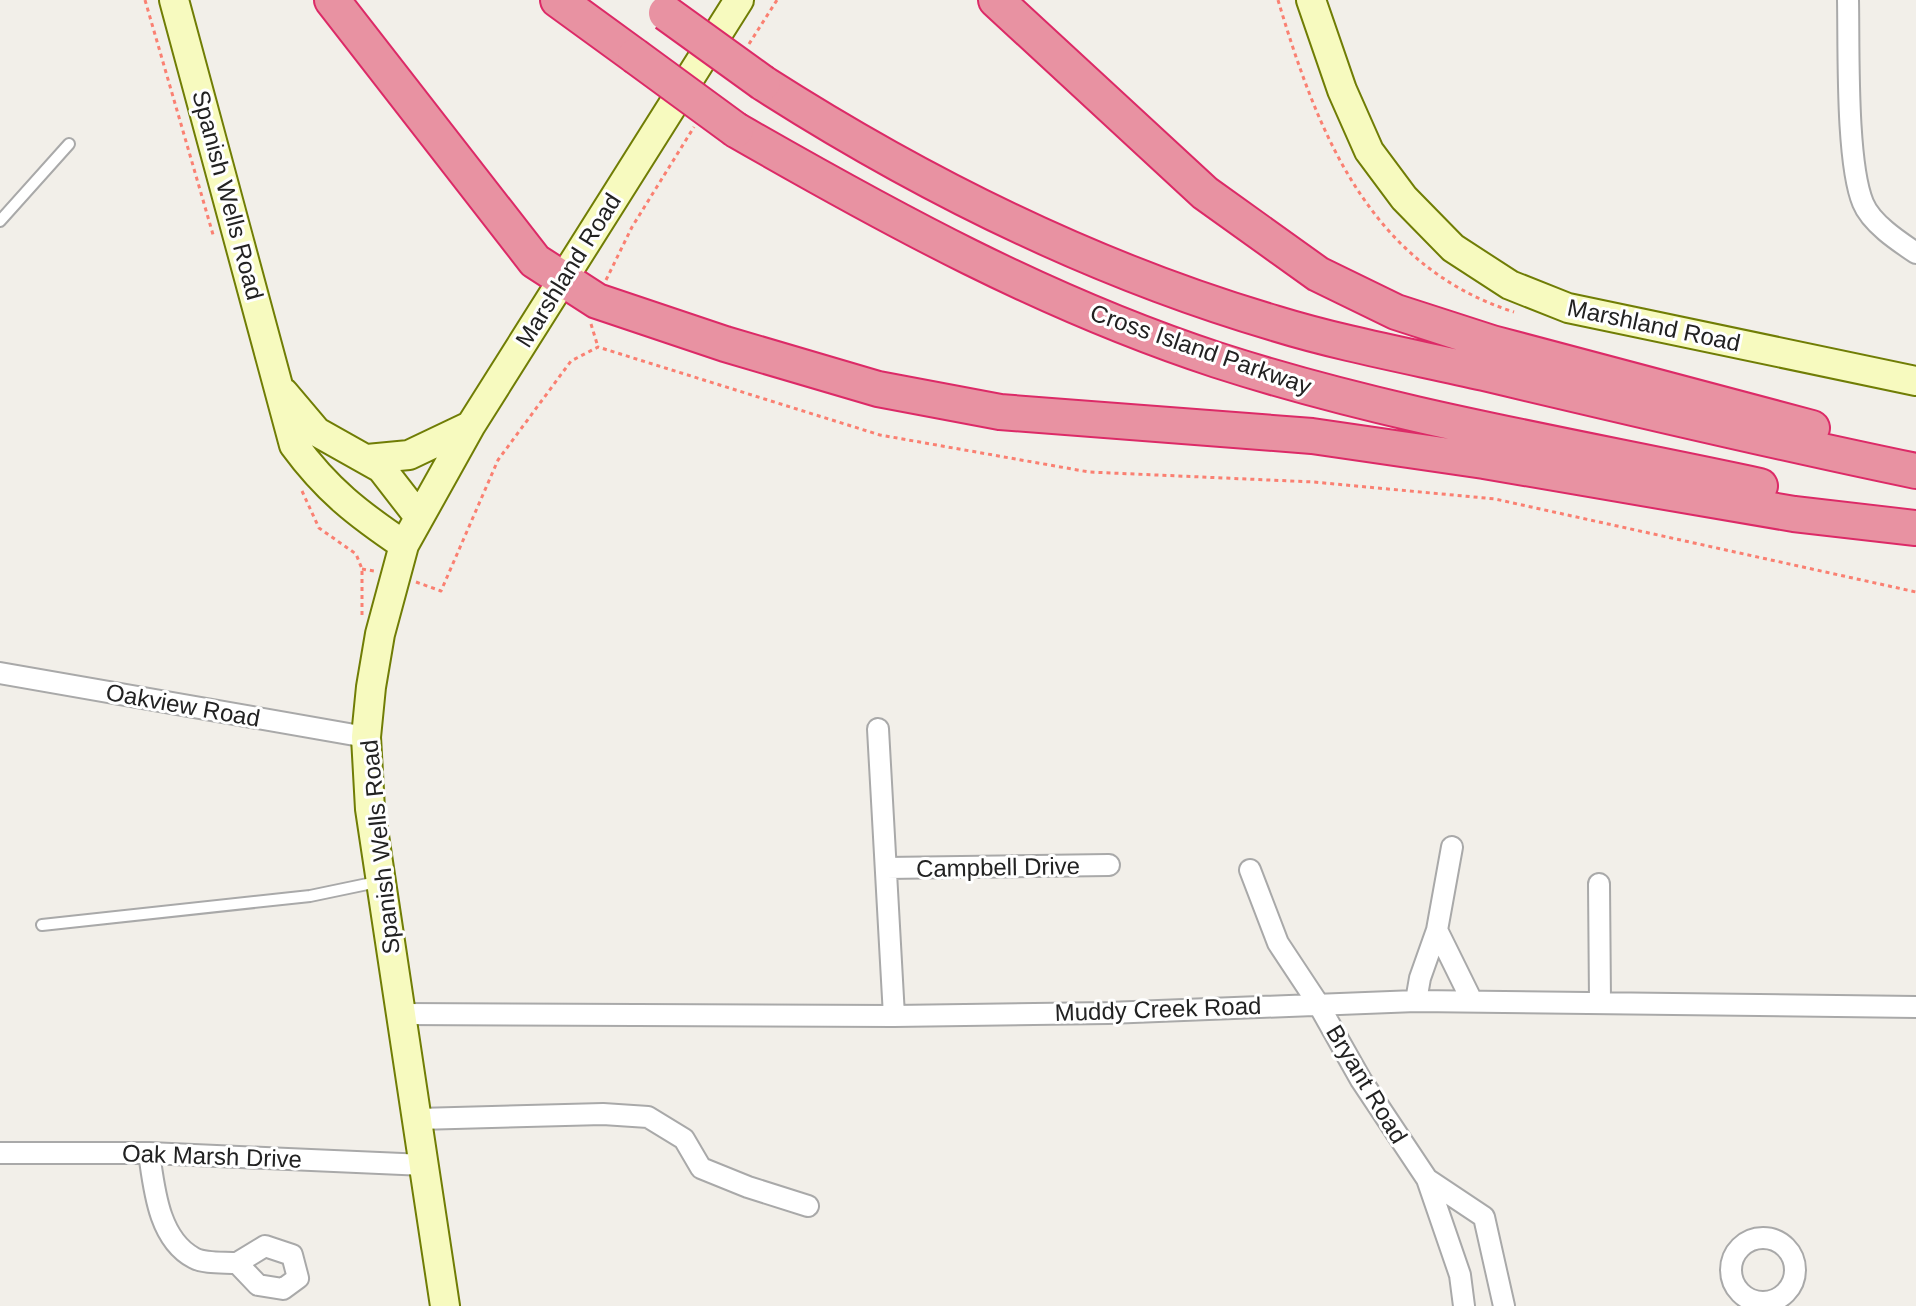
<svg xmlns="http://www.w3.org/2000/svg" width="1916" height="1306" viewBox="0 0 1916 1306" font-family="Helvetica,sans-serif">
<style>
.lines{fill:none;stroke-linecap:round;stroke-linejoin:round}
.lane-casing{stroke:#a9a9a9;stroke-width:14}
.street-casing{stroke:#a9a9a9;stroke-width:24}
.secondary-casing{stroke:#707d05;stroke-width:32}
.highway-casing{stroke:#dc2a67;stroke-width:38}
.path{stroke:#fa8072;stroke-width:3;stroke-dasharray:4 4;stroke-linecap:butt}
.lane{stroke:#fff;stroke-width:10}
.street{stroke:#fff;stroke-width:20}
.secondary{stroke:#f7fabf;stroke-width:28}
.highway{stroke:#e892a2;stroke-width:34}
.highway-bridge-casing{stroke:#dc2a67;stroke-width:38;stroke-linecap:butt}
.highway-bridge{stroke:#e892a2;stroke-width:34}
.labels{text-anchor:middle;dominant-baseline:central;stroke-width:6;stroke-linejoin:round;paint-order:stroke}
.street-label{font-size:24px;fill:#222;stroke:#fff}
</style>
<rect width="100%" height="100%" fill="#f2efe9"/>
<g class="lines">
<g class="lane-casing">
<path id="lane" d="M0 221 69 144
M42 925 310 896 377 882"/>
</g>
<g class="street-casing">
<path id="street" d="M1848 0C1849 48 1846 162 1863 203 1871 223 1898 241 1916 253
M0 673 366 737
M878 729 894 1016
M1452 847 1437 930 1472 1001
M886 868 1109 865
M1250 870 1278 943 1317 1002 1361 1080 1427 1179 1460 1275 1464 1306
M1599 884 1600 1001
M1416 1001 1420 978 1437 930
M400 1014 894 1016 1108 1013 1416 1001 1916 1007
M418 1119 603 1114 648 1117 684 1139 701 1168 748 1187 808 1206
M0 1153H149L425 1165
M149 1153C154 1187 158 1239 194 1258 205 1264 224 1262 237 1263L258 1285 283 1289 298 1278 292 1255 265 1246 237 1263
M1427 1179 1484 1217 1504 1306
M1731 1270a32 32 0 1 1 64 0a32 32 0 1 1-64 0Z"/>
</g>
<g class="secondary-casing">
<path id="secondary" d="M174 0 294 445C327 490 358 514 404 545
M1311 0 1342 90 1369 151 1404 198 1453 248 1510 285 1568 308 1916 381
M284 393 317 432 381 468 419 517
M367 459 409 455 470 426
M445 1306 370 809 366 737 371 687 380 634 404 545 471 425 739 0"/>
</g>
<g class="highway-casing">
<path id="highway" d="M332 0 535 261 597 301 725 344 878 389 1000 412 1312 436 1484 461 1794 514 1916 528
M558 0 635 56
M996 0 1205 193 1318 274 1396 312 1492 343 1812 428
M763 83C921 184 1094 270 1274 323 1342 344 1414 357 1484 373 1627 407 1771 441 1916 471
M736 130C891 219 1046 304 1217 360 1393 417 1579 447 1760 486"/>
</g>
<path class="path" d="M145 0 214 238
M1278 0C1318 134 1370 266 1514 312
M749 44 777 0
M606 280 632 227 694 127
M591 324 598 347
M302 491 319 528 356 554 362 569V615
M362 569 374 571
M416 582 441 591 498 460 571 361 598 347 880 435 1089 472 1314 482 1495 499 1916 592"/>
<use href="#lane" class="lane"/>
<use href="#street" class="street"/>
<use href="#secondary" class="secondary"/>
<use href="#highway" class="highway"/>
<g class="highway-bridge-casing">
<path id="highway-bridge" d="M666 13 763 83
M635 56 736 130"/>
</g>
<use href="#highway-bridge" class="highway-bridge"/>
</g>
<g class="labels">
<g class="street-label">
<text transform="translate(228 195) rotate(75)">Spanish Wells Road</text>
<text transform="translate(568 270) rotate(-58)">Marshland Road</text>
<text transform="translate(1654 325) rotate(12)">Marshland Road</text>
<text transform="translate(1201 349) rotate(19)">Cross Island Parkway</text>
<text transform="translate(183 705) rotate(10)">Oakview Road</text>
<text transform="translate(380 847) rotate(-96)">Spanish Wells Road</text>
<text transform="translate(998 867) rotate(-1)">Campbell Drive</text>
<text transform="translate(1158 1009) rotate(-2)">Muddy Creek Road</text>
<text transform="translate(1367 1084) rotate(59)">Bryant Road</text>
<text transform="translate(212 1156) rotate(2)">Oak Marsh Drive</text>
</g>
</g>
</svg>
